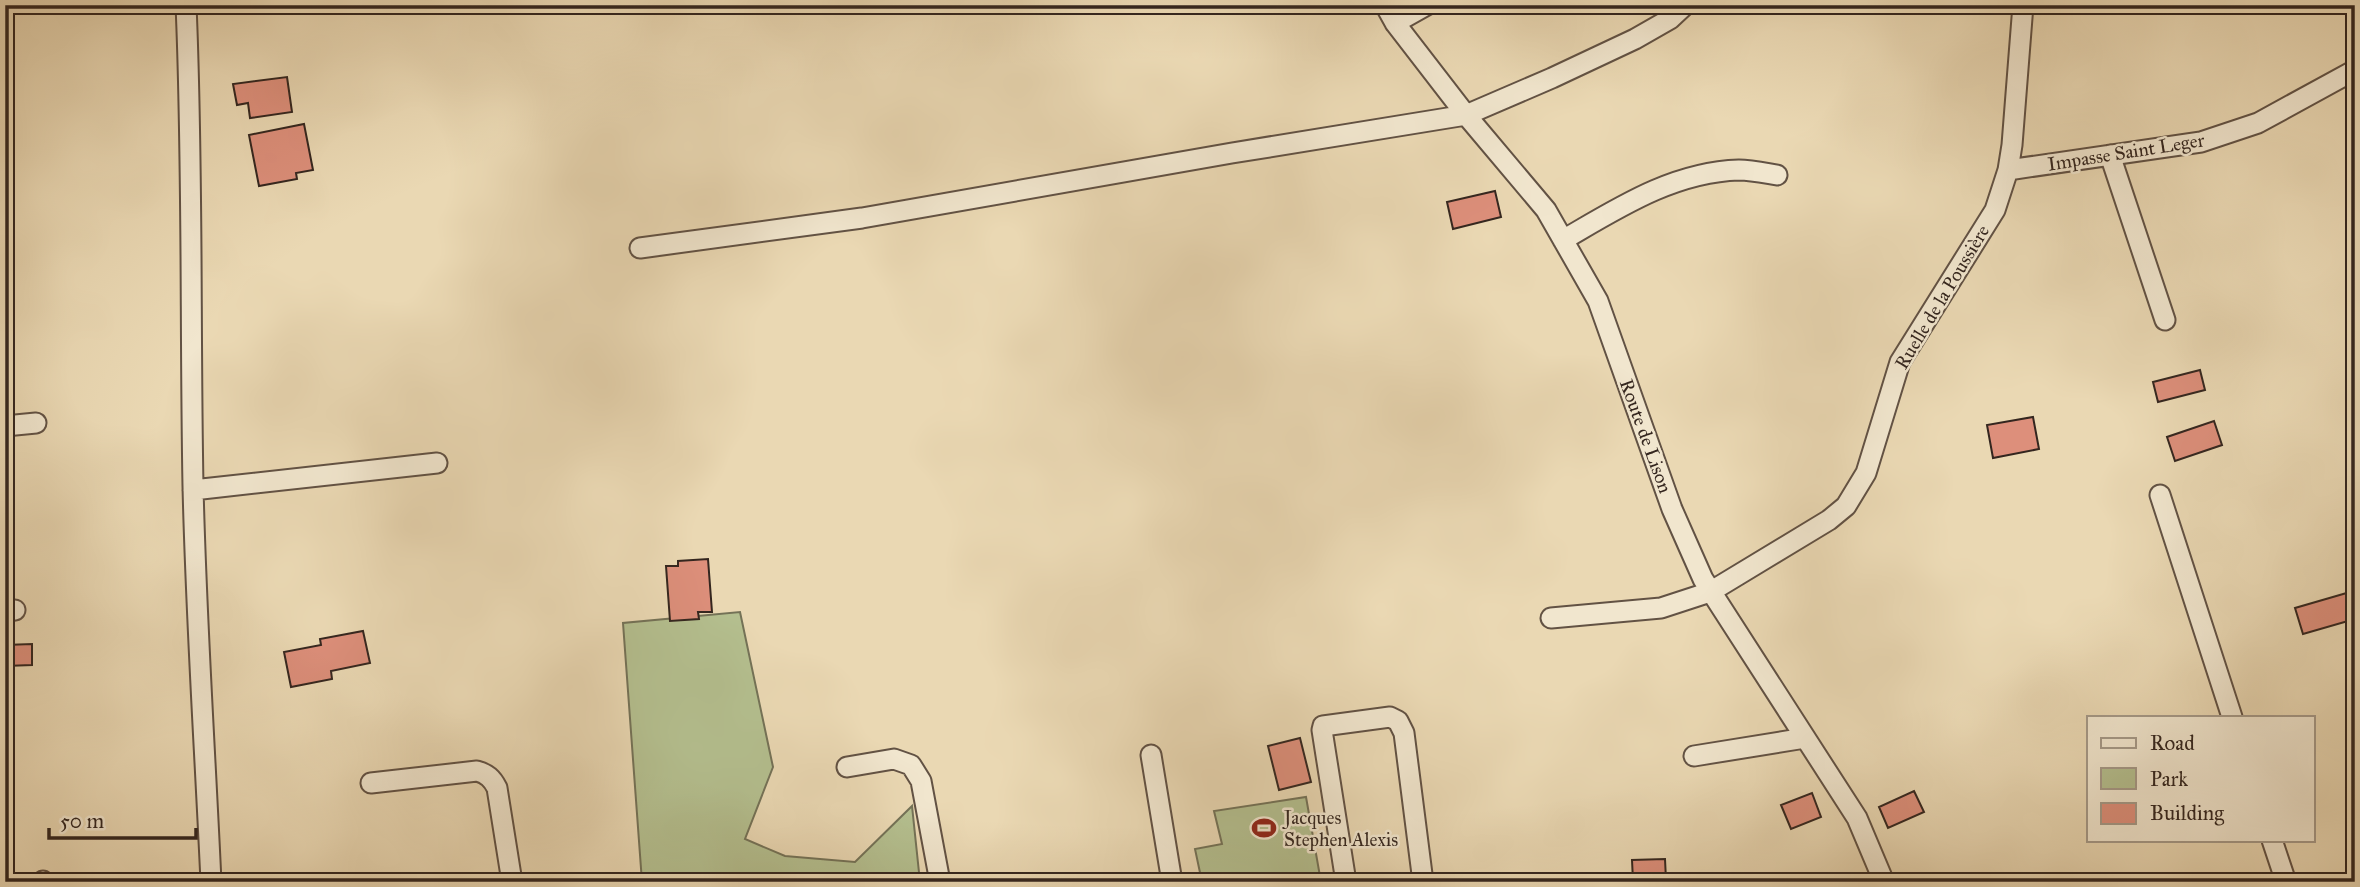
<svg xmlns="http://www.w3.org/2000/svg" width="2360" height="887" viewBox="0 0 2360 887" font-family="'IM FELL Great Primer',serif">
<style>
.green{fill:#b4bf8f;stroke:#747257;stroke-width:2}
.building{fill:#dd8f7b;stroke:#34261f;stroke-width:2}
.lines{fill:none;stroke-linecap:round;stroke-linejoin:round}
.minor-casing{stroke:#625244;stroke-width:23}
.minor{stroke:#f1e6ce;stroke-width:19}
.labels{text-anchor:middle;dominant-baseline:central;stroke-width:5;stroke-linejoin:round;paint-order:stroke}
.street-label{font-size:19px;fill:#34261f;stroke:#f1e6ce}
.poi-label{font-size:19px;fill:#34261f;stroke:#f1e6ce;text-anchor:start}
</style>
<rect width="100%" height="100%" fill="#ead8b3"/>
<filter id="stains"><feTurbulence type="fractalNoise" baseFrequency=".00286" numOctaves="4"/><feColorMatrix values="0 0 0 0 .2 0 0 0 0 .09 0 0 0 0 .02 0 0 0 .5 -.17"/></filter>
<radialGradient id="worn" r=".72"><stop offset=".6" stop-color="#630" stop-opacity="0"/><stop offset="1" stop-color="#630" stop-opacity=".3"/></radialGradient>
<path class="green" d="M740 612 773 767 745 839 785 856 855 862 912 806 920 882H642L623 623Z
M1306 797 1321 882H1202L1195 849 1222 844 1214 811Z"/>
<path class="building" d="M287 77 292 112 250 118 248 103 237 105 233 84Z
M304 124 313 170 296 173 297 179 259 186 249 135Z
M1495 191 1501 217 1453 229 1447 202Z
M2200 370 2205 390 2158 402 2153 382Z
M2033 417 2039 449 1993 458 1987 425Z
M2214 421 2222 445 2175 461 2167 437Z
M708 559 712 612H698L699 619 670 621 666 566H678V561Z
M2350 592 2355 608V619L2303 634 2295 608Z
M363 631 370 663 331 671 332 679 291 687 284 652 321 645 320 639Z
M32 644V665L5 666V645Z
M1300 738 1311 782 1279 790 1268 746Z
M1914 791 1924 812 1888 828 1879 807Z
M1812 793 1821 817 1791 829 1781 805Z
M1665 859 1666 880 1633 881 1632 860Z"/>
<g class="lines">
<g class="minor-casing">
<path id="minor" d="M186 5C193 165 190 326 193 486 196 618 205 750 211 882
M1385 5 1395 23 1466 115 1546 210 1598 301 1672 509 1703 579 1857 818 1884 882
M1395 23 1427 5
M2110 155 2165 320
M2008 170 2201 142 2258 123 2355 70
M1563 240C1618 208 1673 172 1739 170 1751 170 1765 173 1777 175
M640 248 862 218 1232 153 1466 115 1552 78 1635 39 1670 19 1685 5
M5 426 36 423
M193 490 437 463
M2160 495 2232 717
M5 612 15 610
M1551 618 1661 608 1710 592 1829 520 1846 506 1866 473 1900 362 1995 210 2008 170 2012 145 2023 5
M1151 755 1172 882
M1694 756 1805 738
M847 767 894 759 911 765 921 781 940 882
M371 783 477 771C487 774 492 778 497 788L512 882
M2272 840 2286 882
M43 881V882
M1346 882 1322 730 1323 726 1390 717 1398 721 1404 733 1423 882"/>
</g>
<use href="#minor" class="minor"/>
</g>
<defs>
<g id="stadium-bare" transform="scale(1.89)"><path d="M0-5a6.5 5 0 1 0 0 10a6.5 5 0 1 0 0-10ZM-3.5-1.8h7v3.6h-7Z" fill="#8f2418" stroke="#f1e6ce" stroke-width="2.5" paint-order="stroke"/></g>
</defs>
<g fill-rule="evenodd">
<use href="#stadium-bare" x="1264" y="828"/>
</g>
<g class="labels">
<g class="street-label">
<text transform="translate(2126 152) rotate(-9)">Impasse Saint Leger</text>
<text transform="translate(1942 297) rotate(-59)">Ruelle de la Poussière</text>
<text transform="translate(1646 436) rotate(70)">Route de Lison</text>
</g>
<g class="poi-label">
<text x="1284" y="817">Jacques<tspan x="1284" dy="22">Stephen Alexis</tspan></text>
</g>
</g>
<rect width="2360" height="887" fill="none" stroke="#ead8b3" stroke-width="28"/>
<rect x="7" y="7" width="2346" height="873" fill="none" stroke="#34261f" stroke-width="3.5"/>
<rect x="14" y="14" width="2332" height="859" fill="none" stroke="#34261f" stroke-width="2"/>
<rect x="2087" y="716" width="228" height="126" fill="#f1e6ce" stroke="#a59988" stroke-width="2"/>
<rect x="2101" y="738" width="35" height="10" fill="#f1e6ce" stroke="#a59988" stroke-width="2"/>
<text x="2150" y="750" font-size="21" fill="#34261f">Road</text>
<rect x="2101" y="768" width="35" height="21" fill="#b4bf8f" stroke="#a59988" stroke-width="2"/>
<text x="2150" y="786" font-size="21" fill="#34261f">Park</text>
<rect x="2101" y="803" width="35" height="21" fill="#dd8f7b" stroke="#a59988" stroke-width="2"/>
<text x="2150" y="820" font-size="21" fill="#34261f">Building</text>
<path d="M49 828v10h147v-10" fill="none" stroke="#34261f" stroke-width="3.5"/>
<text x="60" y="828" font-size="21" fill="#34261f" stroke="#f1e6ce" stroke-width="5" paint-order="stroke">50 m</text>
<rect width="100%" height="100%" filter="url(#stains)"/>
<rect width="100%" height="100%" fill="url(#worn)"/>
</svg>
